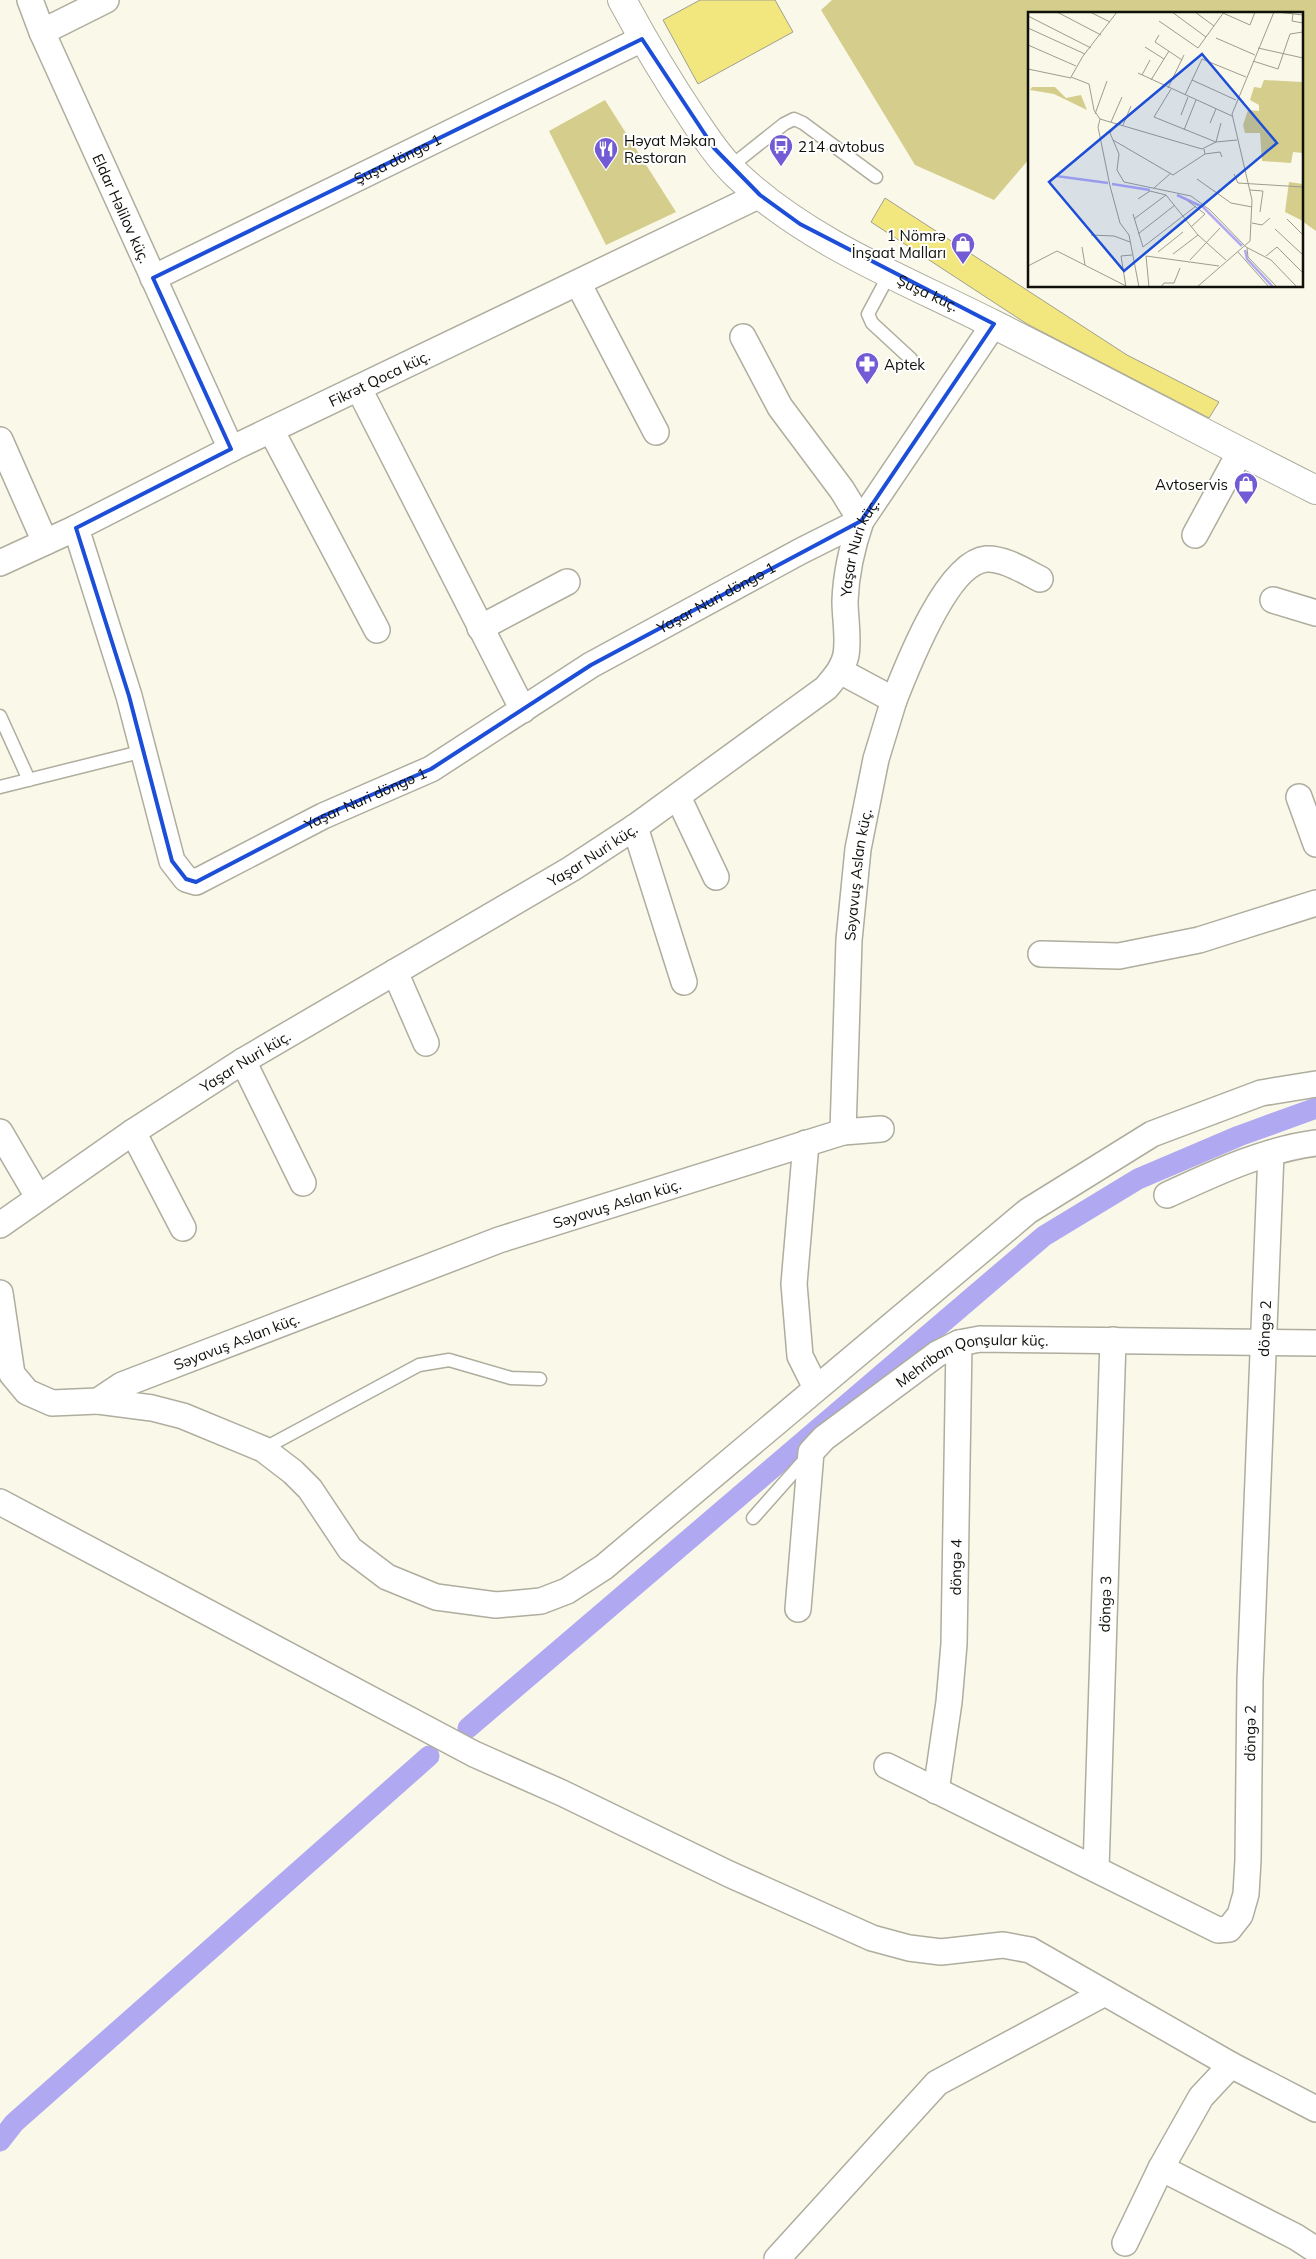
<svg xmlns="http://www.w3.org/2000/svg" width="1316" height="2259" viewBox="0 0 1316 2259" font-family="Mulish,sans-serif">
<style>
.green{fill:#d4cd8b}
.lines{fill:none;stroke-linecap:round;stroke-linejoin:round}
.canal{stroke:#b0a9f1;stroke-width:21}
.building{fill:#f2e77f;stroke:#a09f91}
.service-casing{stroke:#aead9e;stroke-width:15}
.minor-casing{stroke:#aead9e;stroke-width:28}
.tertiary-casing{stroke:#aead9e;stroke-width:30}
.service{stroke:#fff;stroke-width:12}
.minor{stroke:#fff;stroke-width:25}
.tertiary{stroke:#fff;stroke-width:28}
.marked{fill:none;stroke:#1d4ed8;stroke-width:4;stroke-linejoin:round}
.labels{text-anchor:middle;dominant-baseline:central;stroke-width:4;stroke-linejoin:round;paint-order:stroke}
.poi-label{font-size:15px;fill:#10100b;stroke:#fff;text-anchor:start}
.street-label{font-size:15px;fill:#10100b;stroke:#fff}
.inset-river{fill:none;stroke:#b0a9f1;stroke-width:2.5}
.inset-road{fill:none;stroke:#9c9c90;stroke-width:1}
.view{fill:#1d4ed8;fill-opacity:0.15;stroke:#1d4ed8;stroke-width:2.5}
.inset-edge{fill:none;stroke:#10100b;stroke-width:2.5}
</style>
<rect width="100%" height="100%" fill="#faf9e9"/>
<path class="green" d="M832 0H1316V231L1302 221V14H1030V158L994 200 915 165 821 10Z
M605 100 676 212 606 245 549 131Z"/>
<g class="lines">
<path class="canal" d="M468 1728 1044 1236 1138 1179 1239 1136 1316 1108
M0 2141 14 2123 429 1756"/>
</g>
<path class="building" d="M700 0H775L793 32 698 84 663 20Z
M885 198 1127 355 1219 402 1209 418 1027 324 871 222Z"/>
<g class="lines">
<g class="service-casing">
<path id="service" d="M730 167 784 124 794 119 803 123 876 177
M890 273 868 314 872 323 911 359
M0 716 29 780
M0 787 144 751
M263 1449 419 1365 449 1360 511 1378 540 1379
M753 1518 808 1456"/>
</g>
<g class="minor-casing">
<g id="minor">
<path d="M30 0 42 32"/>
<path id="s1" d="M106 0 42 32 231 449"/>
<path id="s2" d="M153 278 642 39"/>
<path d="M578 283 656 432"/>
<path d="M359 389 523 710"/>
<path d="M271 430 377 630"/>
<path d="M0 440 45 542"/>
<path id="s3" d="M76 528 129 696 172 861 186 879 196 882 323 816 431 769 591 665 801 551 861 521 842 490 780 407 743 337"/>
<path d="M1195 535 1240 452"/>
<path id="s4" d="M0 563 76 528 231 449 760 195"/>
<path d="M1273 600 1316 613"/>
<path d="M480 628 567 582"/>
<path d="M894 700C907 667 947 563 986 559 1004 558 1024 571 1040 579"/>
<path d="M678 797 716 877"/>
<path d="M1299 797 1316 844"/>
<path d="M635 827 684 982"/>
<path d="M1041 954 1119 956 1199 940 1316 903"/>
<path d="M395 972 426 1043"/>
<path d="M243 1061 303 1183"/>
<path d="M0 1132 38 1197"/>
<path d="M133 1132 183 1228"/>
<path d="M843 1132 881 1129"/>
<path d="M806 1143 794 1284 800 1356 816 1388"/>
<path d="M1167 1195C1215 1173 1263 1150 1316 1143"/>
<path id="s5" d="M0 1225 133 1132 243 1061 571 869 635 827 826 688C834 678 843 669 846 655 849 638 845 618 845 601 846 573 852 547 861 521L994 324"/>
<path id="s6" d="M0 1293 12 1374 27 1392 52 1403 98 1401 122 1385 499 1240 843 1132 849 940 858 849 876 759 894 700 840 671"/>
<path d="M98 1401 152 1408 183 1416 263 1449 293 1472 310 1489 350 1549 387 1577 436 1597 496 1605 541 1601 567 1591 604 1567 1028 1211 1152 1134 1261 1093 1316 1084"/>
<path d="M0 1502 474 1754 562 1793 729 1874 872 1938 909 1948 941 1952 1003 1945 1030 1950 1231 2065 1316 2109"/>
<path id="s7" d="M798 1609 811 1452 824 1438 937 1354 959 1343 980 1339 1316 1343"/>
<path id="s8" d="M887 1766 1218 1930 1229 1929 1240 1915 1246 1894 1248 1860 1250 1680 1271 1153"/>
<path id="s9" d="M936 1791 949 1702 954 1644 959 1343"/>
<path id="s10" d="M1096 1869 1113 1340"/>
<path d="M1231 2065 1201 2097 1161 2168 1296 2237 1316 2250"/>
<path d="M1125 2243 1161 2168"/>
<path d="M777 2259 937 2083 1105 1993"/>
</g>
</g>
<g class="tertiary-casing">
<g id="tertiary">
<path id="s11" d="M622 0C644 41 668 81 694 120 707 139 720 159 737 175 809 243 906 280 993 324 1101 378 1208 436 1316 490"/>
</g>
</g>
<use href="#service" class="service"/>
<use href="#minor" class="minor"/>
<use href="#tertiary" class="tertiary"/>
</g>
<path class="marked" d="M642 39 714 148 760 195 800 224 994 324 861 521 591 665 431 769 323 816 196 882 186 879 172 861 129 696 76 528 231 449 153 278Z"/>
<defs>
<g id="bus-pin" transform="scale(1.25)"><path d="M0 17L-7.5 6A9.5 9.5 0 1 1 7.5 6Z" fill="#735bd5" stroke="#fff"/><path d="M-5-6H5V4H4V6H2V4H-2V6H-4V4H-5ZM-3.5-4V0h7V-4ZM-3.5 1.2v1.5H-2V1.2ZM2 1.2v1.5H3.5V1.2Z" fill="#fff"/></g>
<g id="restaurant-pin" transform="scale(1.25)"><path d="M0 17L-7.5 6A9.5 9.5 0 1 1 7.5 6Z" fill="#735bd5" stroke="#fff"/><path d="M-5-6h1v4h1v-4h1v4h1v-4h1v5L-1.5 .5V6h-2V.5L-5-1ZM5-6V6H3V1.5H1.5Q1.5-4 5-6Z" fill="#fff"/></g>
<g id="shop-pin" transform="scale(1.25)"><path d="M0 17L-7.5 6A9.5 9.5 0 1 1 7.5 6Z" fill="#735bd5" stroke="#fff"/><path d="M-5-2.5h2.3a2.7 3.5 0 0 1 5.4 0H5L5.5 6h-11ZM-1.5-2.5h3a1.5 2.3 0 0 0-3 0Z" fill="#fff"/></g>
<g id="pharmacy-pin" transform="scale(1.25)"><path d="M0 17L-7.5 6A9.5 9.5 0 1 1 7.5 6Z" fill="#735bd5" stroke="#fff"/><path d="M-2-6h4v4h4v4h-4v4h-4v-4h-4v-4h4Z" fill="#fff"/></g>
</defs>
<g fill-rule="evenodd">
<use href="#bus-pin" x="781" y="146"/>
<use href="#restaurant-pin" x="606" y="149"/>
<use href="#shop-pin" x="963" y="244"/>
<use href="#pharmacy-pin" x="867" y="364"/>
<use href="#shop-pin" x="1246" y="484"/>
</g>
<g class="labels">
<g class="poi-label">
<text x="624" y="140">Həyat Məkan<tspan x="624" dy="17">Restoran</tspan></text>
<text x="798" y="146">214 avtobus</text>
<text x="946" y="235" text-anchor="end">1 Nömrə<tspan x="946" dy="17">İnşaat Malları</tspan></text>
<text x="884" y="364">Aptek</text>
<text x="1228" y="484" text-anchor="end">Avtoservis</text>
</g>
<g class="street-label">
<text stroke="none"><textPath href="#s2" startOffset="272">Şuşa döngə 1</textPath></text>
<text stroke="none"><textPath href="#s1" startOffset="265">Eldar Həlilov küç.</textPath></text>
<text stroke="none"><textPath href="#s11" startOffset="435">Şuşa küç.</textPath></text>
<text stroke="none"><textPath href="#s4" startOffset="422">Fikrət Qoca küç.</textPath></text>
<text stroke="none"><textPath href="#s5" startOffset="1135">Yaşar Nuri küç.</textPath></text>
<text stroke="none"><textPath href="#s3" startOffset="974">Yaşar Nuri döngə 1</textPath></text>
<text stroke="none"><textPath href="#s3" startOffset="569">Yaşar Nuri döngə 1</textPath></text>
<text stroke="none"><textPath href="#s5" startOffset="699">Yaşar Nuri küç.</textPath></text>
<text stroke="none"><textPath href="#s6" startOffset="1230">Səyavuş Aslan küç.</textPath></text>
<text stroke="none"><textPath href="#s5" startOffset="295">Yaşar Nuri küç.</textPath></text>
<text stroke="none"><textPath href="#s6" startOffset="735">Səyavuş Aslan küç.</textPath></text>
<text stroke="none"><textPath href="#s8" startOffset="986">döngə 2</textPath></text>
<text stroke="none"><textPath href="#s6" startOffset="330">Səyavuş Aslan küç.</textPath></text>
<text stroke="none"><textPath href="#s7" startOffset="350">Mehriban Qonşular küç.</textPath></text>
<text stroke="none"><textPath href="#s9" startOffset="225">döngə 4</textPath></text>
<text stroke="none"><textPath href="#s10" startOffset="265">döngə 3</textPath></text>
<text stroke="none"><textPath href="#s8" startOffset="581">döngə 2</textPath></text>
</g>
</g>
<g transform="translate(1028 12)">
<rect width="275" height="275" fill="#faf9e9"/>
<path d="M236 68 275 70V141L265 140 263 151 234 149 232 121H217L215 113 220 98 231 99V93L222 88 226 75 233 76ZM4 75H27L38 86 53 83 59 98 26 82 2 78ZM261 170 275 172V209L257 200Z" fill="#d4cd8b"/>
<path class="inset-river" d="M28 164 80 171M84 172 122 178M149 183 175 195 214 234M217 238 219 247 245 275"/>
<path class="inset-road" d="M29 0 73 23M62 0 82 10M144 0 178 25M167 0 186 14M249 0 275 3M195 1 222 13 227 0M265 2 264 9 275 11M0 4 63 36M131 9 170 36 196 0M0 16 57 42M131 23 127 30 154 48M188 26 227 43M0 33 48 54M117 35 136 47M230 36 275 46M225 49 250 57 262 22 275 20M0 57 43 66M110 61 204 104M114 63 122 48M123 68 141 39M164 68 208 88M140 76 156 43M143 77 126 105 188 130 193 111M157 83 174 47 218 65M67 102 79 69M153 103 160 85M72 107 70 115 82 174 92 211 101 223 111 275M72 107 174 137 188 130 209 128M72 107 66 98 61 72 43 65 55 44 89 0M83 110 94 85M89 111 82 121 85 128 145 163 177 142 176 137M182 111 188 97M95 113 103 94M156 118 168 88M85 128 91 142 89 158 96 170 163 184 182 198 218 235M177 142 192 140 194 145M206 162 210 171 275 175M169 167 203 191 224 195M126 176 143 161M222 178 235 179 232 200M110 187 122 179 138 183 170 223 198 248M160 189 177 202 163 215M105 202 115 235 168 194M106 207 138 183M259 207 275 223M224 211 234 213 242 206M247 217 275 243M110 222 147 193M63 223 86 224 102 230M54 235 57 253M218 235 243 248 269 275M219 236 220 245 249 275M130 240 155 220M210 240 241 275M145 242 170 223M238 244 249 235 275 261M162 248 192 216M0 254 29 239 98 274M98 275 93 244 104 243M121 275 118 244 191 254M133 275 136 271H146L152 256M169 275 222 229 224 188 204 102 246 0"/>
<path class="view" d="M174 42 249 131 96 259 21 170Z"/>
<rect width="275" height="275" class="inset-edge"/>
</g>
</svg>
